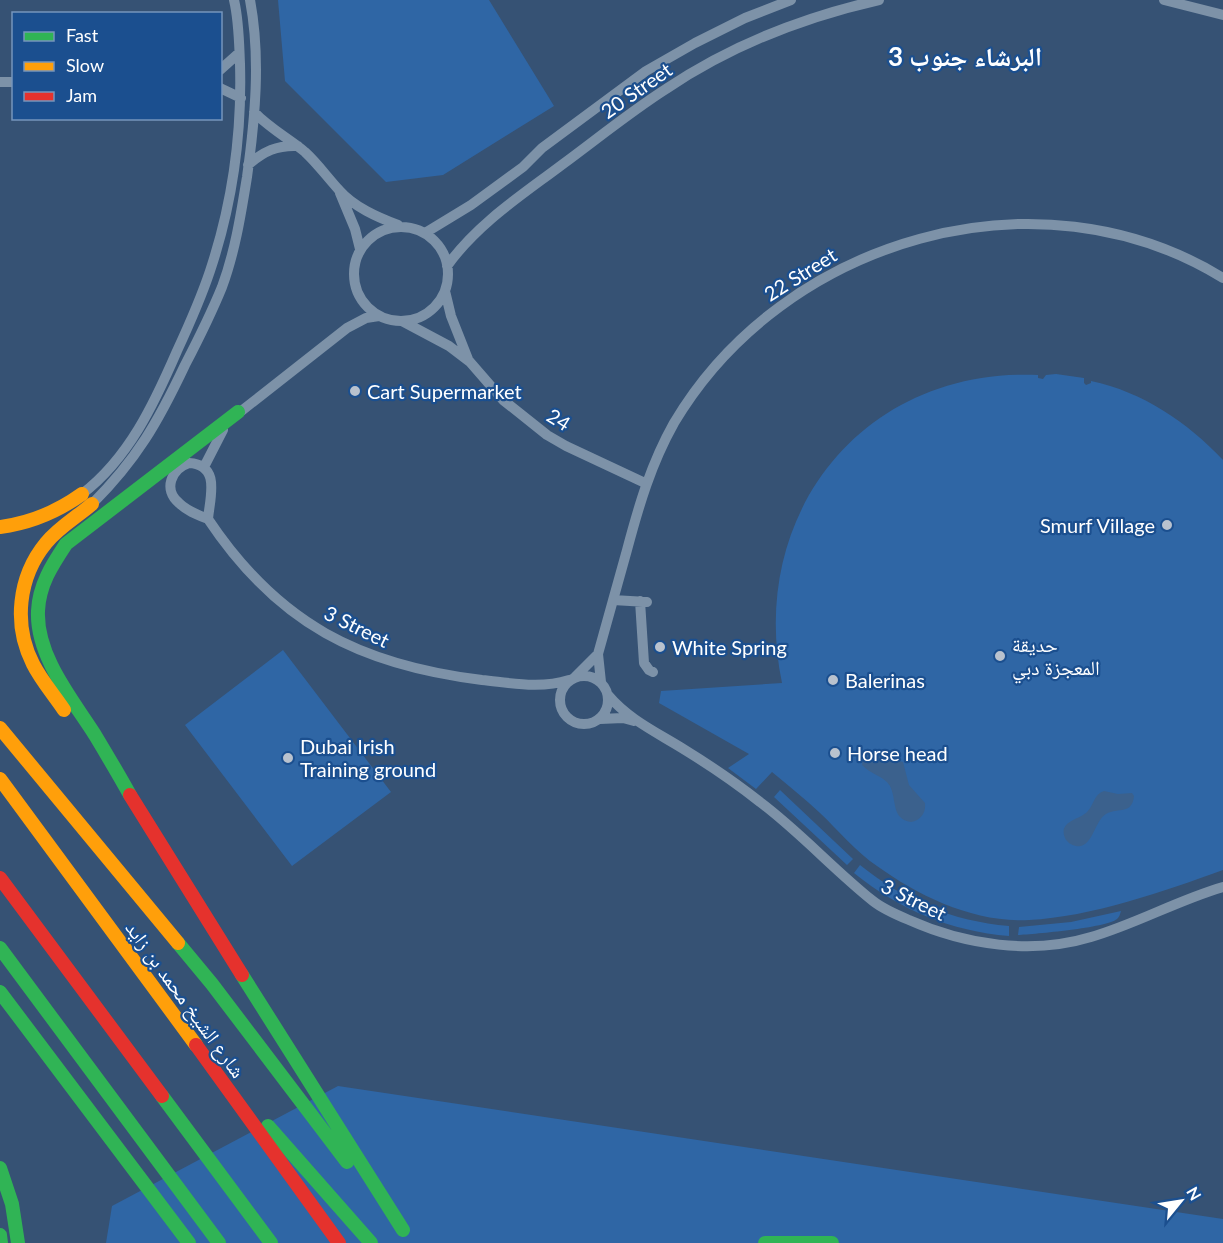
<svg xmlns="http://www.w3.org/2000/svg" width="1223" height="1243" viewBox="0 0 1223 1243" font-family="Lato,'Noto Naskh Arabic',sans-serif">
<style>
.green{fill:#2f66a5}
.water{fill:#3b618d}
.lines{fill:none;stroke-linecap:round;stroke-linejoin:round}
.street{stroke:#7d92a8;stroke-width:10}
.fast{stroke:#30b455;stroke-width:14}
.slow{stroke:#ff9f0a;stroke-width:14}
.jam{stroke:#e5322d;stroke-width:14}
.poi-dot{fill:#b9c2ce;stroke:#1b4f8f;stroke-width:2}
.labels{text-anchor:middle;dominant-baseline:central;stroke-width:4.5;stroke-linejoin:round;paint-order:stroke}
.street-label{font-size:20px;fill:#fff;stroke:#1b4f8f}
.poi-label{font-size:20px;fill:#fff;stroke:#1b4f8f;text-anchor:start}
.district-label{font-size:26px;font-weight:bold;fill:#fff;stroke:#1b4f8f}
</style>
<rect width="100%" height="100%" fill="#365274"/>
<path class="green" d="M278 0H489L554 106 443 175 386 182 285 81Z
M1056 374 1084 378V383L1086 385 1091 383V381C1143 392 1187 422 1223 460V870C1165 891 1091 917 1029 920 975 923 920 897 877 866 856 852 839 831 820 813 805 799 788 785 772 772L756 789 728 768 749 754 659 703 661 691 782 683C747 515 863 367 1038 375V378L1043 379 1046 375Z
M283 650 391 792 292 866 185 725Z
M780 790 853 859 847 865 774 797Z
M860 865C905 901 952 921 1009 926V936C951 931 900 910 854 873Z
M1121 911C1120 914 1120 916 1117 919 1106 928 1035 934 1018 935L1019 927 1071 922Z
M338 1086 1223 1219V1243H106L112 1206Z"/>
<path class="water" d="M868 753 903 762 909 785 925 803C926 813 921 820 911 822 891 819 897 800 890 786 884 776 870 774 862 765L863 758Z
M1104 791 1118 794 1132 793 1134 796C1132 815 1119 807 1106 814 1094 821 1093 849 1076 846 1071 845 1067 842 1065 838 1058 821 1079 820 1087 812 1094 805 1094 794 1104 791Z"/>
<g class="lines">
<path class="street" d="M1164 0 1223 15
M220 70 239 53
M0 82H14
M220 88 241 98
M254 112C269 128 288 138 305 152 318 164 327 177 339 190 354 207 377 217 398 225
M248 165C264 151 277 145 298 146
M340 193 355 229 360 249
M354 274a47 47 0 1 1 94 0a47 47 0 1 1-94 0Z
M425 233 471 205 523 167 542 148 646 71 695 43 745 18 791 0
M447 266C478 223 522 195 563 164 597 139 630 112 666 89 730 46 804 17 879 0
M445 291 451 316 468 359
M402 321 449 346 470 362 503 400 547 435 566 446 645 483
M235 416 347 328 366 318 379 316
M189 463C221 465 210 497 208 519 198 515 187 511 179 503 163 490 171 469 189 463Z
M204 467 223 430
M82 494C129 458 154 404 177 351 189 325 201 298 210 271 232 205 242 133 240 64 239 42 239 21 234 0
M92 504C137 459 158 422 185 365 198 340 211 314 222 287 235 252 241 214 247 177 255 119 261 58 250 0
M208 519C278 624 360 665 482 680 512 683 540 689 569 680
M613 600 647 602
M640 601 644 663 649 670 653 672
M560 700a24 24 0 1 1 48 0a24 24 0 1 1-48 0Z
M575 677 598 654
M601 682 598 654C608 619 617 585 627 550 639 505 651 464 674 423 783 239 1038 164 1223 278
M608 695C629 720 658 733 685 750 711 766 736 783 760 802 800 832 834 870 873 901 883 909 897 915 909 920 965 945 1032 955 1091 937 1136 924 1178 900 1223 887
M600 719 623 718 634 721"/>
<path class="fast" d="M130 795C119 775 107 755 95 735 72 699 36 656 38 611 39 585 52 565 66 544L238 412
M178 943 212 984 347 1162
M0 948 219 1243
M242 975 403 1230
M0 992 189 1243
M162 1096 271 1243
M268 1126 371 1243
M0 1168 12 1204 18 1243
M0 1235 1 1243
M765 1243H832"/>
<path class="slow" d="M0 527C31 523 57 512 82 494
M64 710C54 695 41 680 33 664 13 625 18 577 46 543 59 527 77 517 92 504
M0 728 178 943
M0 779 196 1045"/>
<path class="jam" d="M130 795 242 975
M0 878 162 1096
M196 1045 339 1243"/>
</g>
<g class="poi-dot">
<circle cx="355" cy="391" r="6"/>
<circle cx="1167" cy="525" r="6"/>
<circle cx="660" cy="647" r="6"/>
<circle cx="1000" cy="656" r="6"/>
<circle cx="833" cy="680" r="6"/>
<circle cx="835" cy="753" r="6"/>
<circle cx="288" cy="758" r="6"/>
</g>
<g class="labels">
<g class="street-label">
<text transform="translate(636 90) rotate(-35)">20 Street</text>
<text transform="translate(800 274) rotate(-32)">22 Street</text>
<text transform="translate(559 419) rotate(32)">24</text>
<text transform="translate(357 626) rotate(26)">3 Street</text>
<text transform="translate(914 899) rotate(26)">3 Street</text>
<text transform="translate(186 999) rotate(54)">شارع الشيخ محمد بن زايد</text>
</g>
<g class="poi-label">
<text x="367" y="391">Cart Supermarket</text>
<text x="1155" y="525" text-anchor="end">Smurf Village</text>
<text x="1012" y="644">حديقة<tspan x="1012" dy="23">المعجزة دبي</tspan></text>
<text x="672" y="647">White Spring</text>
<text x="845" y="680">Balerinas</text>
<text x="300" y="746">Dubai Irish<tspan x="300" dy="23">Training ground</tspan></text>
<text x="847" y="753">Horse head</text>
</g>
<g class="district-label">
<text x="965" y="56">البرشاء جنوب 3</text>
</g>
</g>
<rect x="12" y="12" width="210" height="108" fill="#1b4f8f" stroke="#7695bc" stroke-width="1.5"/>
<rect x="24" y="32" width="30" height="9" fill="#30b455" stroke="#7695bc" stroke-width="1.5"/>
<text x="66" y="42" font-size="18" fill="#ffffff">Fast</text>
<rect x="24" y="62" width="30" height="9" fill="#ff9f0a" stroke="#7695bc" stroke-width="1.5"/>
<text x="66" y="72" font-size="18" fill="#ffffff">Slow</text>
<rect x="24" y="92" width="30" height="9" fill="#e5322d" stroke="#7695bc" stroke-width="1.5"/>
<text x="66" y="102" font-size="18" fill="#ffffff">Jam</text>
<g transform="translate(1181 1201) rotate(60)" stroke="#1b4f8f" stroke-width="4.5" paint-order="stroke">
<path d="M0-4.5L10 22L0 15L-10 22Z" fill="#ffffff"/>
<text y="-9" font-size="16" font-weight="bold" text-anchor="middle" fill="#ffffff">N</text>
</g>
</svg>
